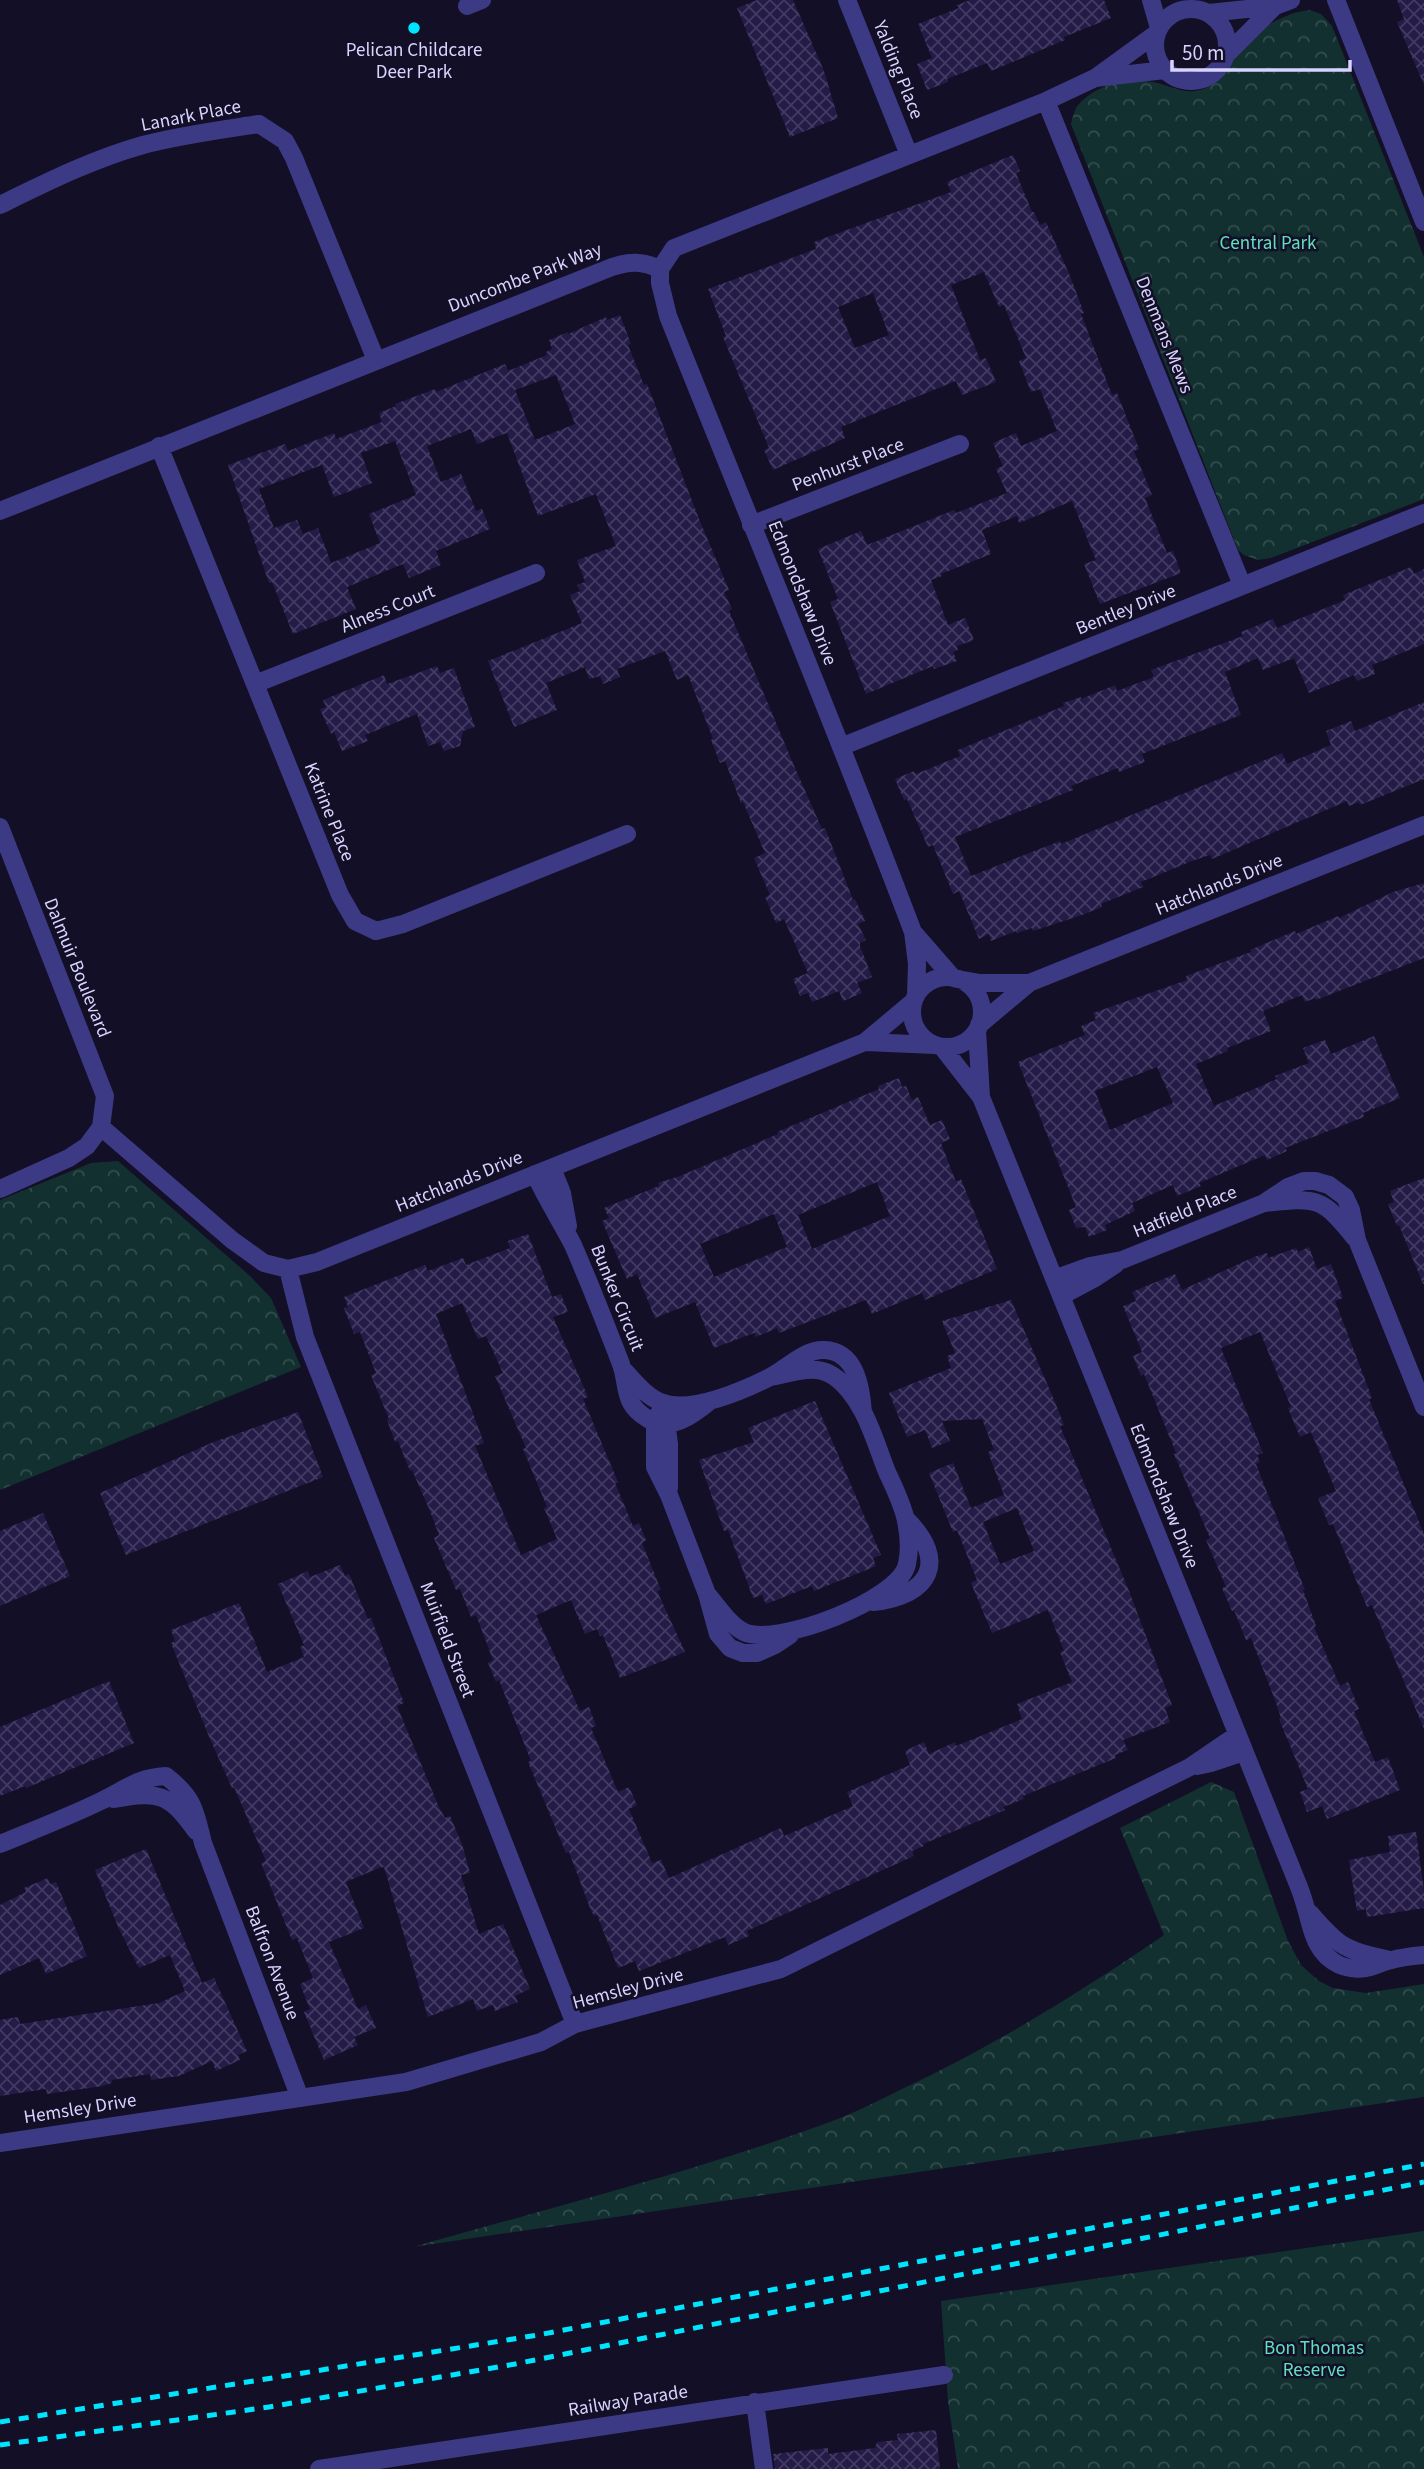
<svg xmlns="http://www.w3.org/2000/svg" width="1424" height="2469" viewBox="0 0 1424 2469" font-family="'Source Sans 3',sans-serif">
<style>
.park{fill:url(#park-crowns)}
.building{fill:url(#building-cross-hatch);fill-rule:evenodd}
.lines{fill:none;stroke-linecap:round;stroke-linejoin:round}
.minor{stroke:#3d3a85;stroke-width:18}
.rail{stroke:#00e5ff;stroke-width:5;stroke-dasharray:10 9;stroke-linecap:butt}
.poi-dot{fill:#00e5ff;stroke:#130f26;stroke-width:2.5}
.labels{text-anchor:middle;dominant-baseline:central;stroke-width:5;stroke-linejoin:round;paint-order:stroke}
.poi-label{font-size:19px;fill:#d9d4ff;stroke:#130f26}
.street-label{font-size:19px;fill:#d9d4ff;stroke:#130f26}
.park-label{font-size:19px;fill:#5fe0c0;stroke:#130f26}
</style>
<defs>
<pattern id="park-crowns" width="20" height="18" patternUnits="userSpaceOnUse" patternTransform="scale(1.75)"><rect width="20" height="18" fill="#12302f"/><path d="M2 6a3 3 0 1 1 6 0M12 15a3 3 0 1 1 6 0" fill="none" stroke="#344d4e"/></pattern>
<pattern id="building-cross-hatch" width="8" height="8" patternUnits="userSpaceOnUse" patternTransform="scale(1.75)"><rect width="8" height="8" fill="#241b47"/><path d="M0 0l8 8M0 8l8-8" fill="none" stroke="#433b63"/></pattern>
</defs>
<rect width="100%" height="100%" fill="#130f26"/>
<path class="park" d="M1310 10 1321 14 1332 26 1424 257V499L1271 558 1258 560 1244 555 1238 550 1071 124C1073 117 1074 109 1079 104 1097 84 1129 77 1153 82 1169 85 1184 95 1200 90 1221 85 1226 68 1237 53 1255 31 1281 13 1310 10Z
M118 1161 250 1276 271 1298 301 1367 0 1490V1200L91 1163Z
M1211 1782 1234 1792 1288 1941 1301 1965 1319 1981 1333 1988 1366 1993 1424 1984V2097L413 2247C556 2206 703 2170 843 2117 862 2109 881 2099 900 2090 994 2046 1079 1993 1164 1935L1120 1828Z
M1424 2231V2469H958L948 2401 941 2301Z"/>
<path class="building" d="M757 0H793L824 71 838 118 790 137 737 8Z
M970 0H1104L1111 18 1064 37 1065 40 991 71 987 63 947 79 948 82 927 90 917 64 932 58 918 24 959 8 957 5Z
M1397 0H1424V85L1397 22 1404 19Z
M1013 155 1020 171 1016 173 1032 212H1034L1040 225 1046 222 1070 276 1084 313 1081 314 1112 395 1117 393 1139 449 1134 451 1152 495 1145 498 1167 553 1173 551 1181 573 1100 604 1084 564 1096 560 1072 501 1019 523 1017 516 982 530 991 554 941 574 942 576 931 580 948 625 965 618 974 640 957 646 958 650 953 652 957 661 934 669 933 666 866 694 830 602 838 599 818 549 861 531 867 545 954 510 956 513 1007 493 996 469 1003 466 993 443 1016 433 1021 446 1057 431 1040 389 1031 392 1019 361 1026 358 1004 305 999 307 984 272 951 285 980 360 986 358 996 382 962 395 956 381 841 427 845 438 773 470 764 450 769 448 723 337 726 336 708 289 816 249 814 242 951 192 947 182ZM873 293 889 335 855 348 838 307Z
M620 315 631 344 628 345 644 385 647 384 699 519 729 590 724 592 732 609 729 611 795 768 822 829 825 828 853 900 855 899 865 921 858 924 866 940 860 943V946L872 977 857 983 862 993 843 1001 839 991 812 1002 808 993 800 996 793 979 808 973 784 919 776 923 765 897 770 895 754 858 765 853 743 802 741 803 725 761 720 763 711 740 713 739 688 675 677 680 665 651 617 669 620 677 603 684 600 676 589 679 585 667 546 683 557 710 514 727 488 661 582 623 570 595 580 591 577 585 585 582 577 560 616 546 596 494 538 516 507 433 477 444 471 429 427 446 441 482 461 474 476 511 482 509 490 529 436 551 441 565 409 578 403 564 347 587 356 609 293 634 272 582 269 583 228 465 285 444 288 451 334 433 336 439 382 422 379 413 396 406 395 404 435 389 436 392 505 364 508 371 547 355 546 352 552 349 549 340 568 332V334L606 317 607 320ZM556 375 575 424 535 440 515 390ZM395 441 416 495 369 514 380 543 331 563 318 528 303 534 297 520 274 528 259 489 322 465 334 497 372 483 361 453Z
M1411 567 1414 574 1424 569V644L1372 665 1375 674 1357 681 1354 675 1309 693 1294 658 1263 670 1258 658 1225 672 1241 715 1142 754 1145 762 1119 772 1118 768 1071 786 1073 790 955 837 971 876 1060 841 1061 844 1282 753 1287 764 1331 745 1326 731 1351 721 1355 731 1424 702V779L1360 805 1359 802 1349 806 1347 801 1212 859 1210 855 1192 861 1141 882 1143 887 1101 904 1102 907 1082 915 1033 931 1032 928 1017 933 1016 931 991 941 989 934 979 939 959 891 953 894 933 845 928 847 907 799 904 800 895 779 914 771 916 774 960 756 958 750 1064 706 1063 703 1081 697V699L1115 685 1117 691 1154 677 1151 670 1243 636 1241 632 1273 619 1277 628 1345 600 1343 595Z
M437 666 440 673 454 668 475 727 463 731 460 746 444 751 440 742 428 746 417 714 365 735 368 741 342 751 334 732 331 734 320 709 326 707 323 700 384 675 387 684Z
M1424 883V958L1316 1000 1315 998 1305 1002 1302 995 1263 1011 1271 1031 1227 1048 1228 1051 1196 1064 1214 1106 1277 1079 1275 1076 1309 1063 1303 1048 1325 1040 1331 1054 1374 1036 1400 1098 1363 1113 1364 1117 1285 1148 1287 1151 1267 1160 1265 1155 1199 1183 1201 1186 1177 1196 1173 1185 1132 1203 1135 1211 1105 1225 1107 1230 1089 1237 1085 1227 1076 1228 1069 1210 1076 1207 1018 1062 1085 1035 1081 1026 1096 1020 1093 1013 1187 980 1186 976 1251 952 1250 950 1295 931 1296 934 1338 916 1339 918 1393 892ZM1157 1067 1173 1103 1110 1130 1095 1091Z
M899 1078 902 1087 906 1086 912 1100 918 1097 930 1125 942 1120 950 1139 941 1143 956 1182 961 1179 997 1269 925 1300 922 1293 872 1314 866 1300 779 1333 777 1328 756 1337 754 1333 714 1348 695 1302 655 1318 637 1274 627 1279 602 1221 609 1218 604 1208 659 1186 658 1183 680 1176 778 1134 777 1132 879 1089 878 1086ZM877 1182 890 1216 812 1249 798 1215ZM774 1214 787 1247 714 1277 700 1244Z
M1424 1178V1284H1423L1399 1225 1397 1226 1388 1204 1394 1202 1390 1191Z
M528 1234 552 1297 561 1294 568 1312 553 1317 588 1397 583 1399 618 1482 615 1483 633 1526 639 1523 646 1540 642 1543 661 1590 657 1591 685 1652 620 1678 603 1635 600 1636 597 1629 585 1634 571 1600 536 1615 580 1711 589 1707 596 1726 591 1728 618 1792 629 1787 637 1805 629 1809 652 1863 661 1860 669 1878 781 1828 784 1836 853 1806 847 1792 910 1765 905 1751 924 1742 929 1754 955 1742 956 1746 1022 1719 1017 1704 1072 1682 1060 1652 1064 1651 1048 1610 992 1633 971 1583 977 1580 957 1530 953 1532 929 1473 953 1463 971 1508 1004 1495 988 1452 994 1450 982 1419 942 1421 950 1441 932 1448 925 1430 907 1437 889 1393 951 1368 947 1356 955 1353 942 1321 1011 1300 1055 1402 1064 1425 1060 1426 1129 1591 1172 1705 1165 1708 1170 1722 1123 1740 1128 1750 1115 1755 1116 1758 1023 1796 1024 1799 1003 1807 1005 1810 923 1844 924 1846 912 1851 914 1856 747 1931 749 1936 728 1945 725 1937 639 1971 635 1961 618 1968 597 1915 594 1916 590 1908 569 1852 566 1853 528 1762 531 1761 499 1680 496 1682 488 1663 493 1660 476 1615 471 1617 460 1589 456 1590 434 1538 439 1535 430 1511 412 1470 410 1471 398 1441 395 1442 387 1420 389 1419 371 1375 376 1373 360 1332 354 1334 344 1308 348 1307 344 1297 425 1265 428 1271 463 1258 466 1265 510 1248 508 1241ZM462 1303 478 1339 486 1336 503 1373 495 1376 526 1448 523 1449 547 1507 544 1508 557 1539 521 1555 475 1446 484 1443 436 1314ZM1017 1508 1034 1551 1000 1564 983 1522Z
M1309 1247 1317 1269 1331 1264 1343 1298 1335 1301 1372 1398 1369 1399 1424 1534V1729L1372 1605 1367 1607 1333 1524 1329 1525 1318 1498 1336 1491 1311 1432 1300 1437 1288 1408 1291 1407 1260 1332 1221 1348 1263 1453 1257 1455 1260 1462 1256 1464 1305 1590H1303L1316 1626 1314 1627 1340 1686 1348 1682 1359 1709 1354 1711 1375 1762 1388 1757 1400 1790 1327 1819 1322 1806 1307 1812 1300 1792 1308 1789 1279 1719 1281 1718 1275 1700 1251 1638 1246 1640 1234 1610 1232 1611 1222 1588 1226 1587 1206 1540 1210 1538 1174 1454 1176 1453 1144 1374 1141 1376 1133 1356 1142 1352 1123 1306 1136 1301 1132 1292 1175 1274 1182 1290 1254 1257 1267 1253 1268 1258 1296 1248 1298 1252Z
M815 1401 881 1555 873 1558 876 1566 814 1591 812 1586 766 1604 762 1595 753 1598 728 1530 724 1531 699 1460 754 1442 748 1428Z
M298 1412 323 1477 126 1555 100 1493 211 1443Z
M43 1513 70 1576 0 1606V1531Z
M340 1565 345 1576 349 1574 368 1619 371 1618 404 1703 397 1706 438 1805 445 1818 450 1816 462 1844 470 1873 461 1875 479 1934 503 1924 530 1989 515 1996 518 2002 495 2011 493 2005 477 2011 473 1999 428 2017 384 1867 379 1868 346 1882 364 1928 329 1942 358 2009 366 2005 376 2028 354 2037 358 2045 324 2060 304 2012 310 2009 300 1984 313 1978 297 1938 292 1940 261 1863 266 1861 234 1787 232 1788 210 1739 171 1643 175 1641 171 1630 239 1603 267 1672 304 1657 300 1647 304 1645 278 1584 308 1571 310 1577Z
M109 1681 134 1743 26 1788 25 1786 0 1796V1727Z
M1416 1832 1424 1891V1908L1367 1917 1366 1909 1357 1911 1349 1860 1390 1852 1388 1836Z
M146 1849 202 1983 214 1978 247 2051 238 2055 240 2060 216 2071 212 2061 179 2076 151 2080 150 2074 112 2080V2083L103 2086 47 2094 46 2089 0 2096V2020L18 2017 20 2024 159 2003 185 1991 170 1955 139 1968 119 1929 95 1870Z
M48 1878 50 1884 56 1882 87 1956 46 1974 39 1958 0 1975V1905L26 1892 24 1888Z
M936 2430 940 2469H775L773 2454 828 2448V2454L875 2448 877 2442 898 2440 897 2434Z"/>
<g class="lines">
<path class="minor" d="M847 0 909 155
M1151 0 1159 28
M1336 0 1424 222
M467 6 482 0
M1155 45a36 36 0 1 1 72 0a36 36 0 1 1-72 0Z
M1209 13 1275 6 1291 0
M1227 54 1275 6
M1095 78 1165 70
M1046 101 1242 585
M0 205C47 182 93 159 143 145 181 135 220 130 259 124L285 141 294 158 376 360
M660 269V283L668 316C750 521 835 726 913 932L917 964 916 996
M159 446 340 895 355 921 376 931 403 924 627 834
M0 511 612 267C630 261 642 261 660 269L674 248 1046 101 1095 78 1157 33
M751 525 960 444
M255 684 536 573
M843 746 1424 513
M0 827 105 1096 101 1127
M913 932 953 978
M912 1012a35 35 0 1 1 70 0a35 35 0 1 1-70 0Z
M957 979 980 983H1029L1424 825
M979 1025 1029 983
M977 1030 981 1097 1299 1887C1305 1902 1308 1917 1313 1933 1321 1958 1341 1972 1366 1968 1375 1967 1383 1961 1392 1960 1402 1957 1413 1956 1424 1955
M865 1042 935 1045
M942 1047 981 1097
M101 1127 232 1240 264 1263 288 1269 317 1262 865 1042 914 1001
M552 1168 562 1193 568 1226
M535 1174C546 1199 561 1221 573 1245 590 1284 606 1325 621 1364 629 1387 622 1404 648 1419 671 1432 693 1415 710 1401
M0 1189 69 1158 87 1146 101 1127
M1265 1203C1317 1197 1322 1197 1355 1238
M288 1269 305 1337 575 2024
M1054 1279 1090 1266 1122 1260 1264 1203 1288 1187 1304 1181H1315L1329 1185 1345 1197 1351 1210 1357 1240 1424 1407
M1061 1296 1095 1278 1116 1264
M622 1368C634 1381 646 1397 663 1403 692 1413 745 1390 772 1376 787 1368 805 1349 824 1350 856 1351 861 1387 863 1412
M664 1403 655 1422V1467L669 1495 707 1594 718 1634 730 1648 743 1653H757L775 1645 790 1635
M665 1414 669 1444V1488
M707 1594C718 1606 729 1625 744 1632 776 1647 900 1600 907 1564 910 1550 909 1535 906 1521 903 1505 894 1487 887 1472 879 1452 873 1431 863 1412 856 1398 843 1380 828 1373 811 1365 788 1374 771 1377
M873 1602C930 1596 949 1561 906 1519
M1197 1766 1211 1763 1244 1752
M114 1799C159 1791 169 1793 196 1831
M0 1844C34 1830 68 1817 101 1801 127 1789 135 1778 166 1776 194 1798 195 1810 203 1843L300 2098
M1310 1913C1340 1948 1345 1950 1390 1960
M0 2143 406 2082 541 2042 575 2024 781 1969 1190 1767 1237 1735
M755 2402 764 2469
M319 2469 944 2375"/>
<path class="rail" d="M0 2422 538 2335 1424 2164
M0 2445 269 2407 515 2364 1424 2182"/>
</g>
<circle class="poi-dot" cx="414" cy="28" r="7"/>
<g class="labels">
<g class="poi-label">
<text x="414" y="50">Pelican Childcare<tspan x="414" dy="22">Deer Park</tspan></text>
</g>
<g class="street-label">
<text transform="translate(898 70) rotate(68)">Yalding Place</text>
<text transform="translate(191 116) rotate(-11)">Lanark Place</text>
<text transform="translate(525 278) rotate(-21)">Duncombe Park Way</text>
<text transform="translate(1164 335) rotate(68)">Denmans Mews</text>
<text transform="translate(848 465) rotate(-21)">Penhurst Place</text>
<text transform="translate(802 593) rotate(68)">Edmondshaw Drive</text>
<text transform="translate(388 609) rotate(-22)">Alness Court</text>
<text transform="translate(1126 610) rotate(-22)">Bentley Drive</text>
<text transform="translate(329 812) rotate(68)">Katrine Place</text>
<text transform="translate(1219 885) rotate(-22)">Hatchlands Drive</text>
<text transform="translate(77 968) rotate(68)">Dalmuir Boulevard</text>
<text transform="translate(459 1182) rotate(-22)">Hatchlands Drive</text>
<text transform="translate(1185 1212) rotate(-22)">Hatfield Place</text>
<text transform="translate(617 1298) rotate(68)">Bunker Circuit</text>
<text transform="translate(1164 1496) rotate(68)">Edmondshaw Drive</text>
<text transform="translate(447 1640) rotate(69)">Muirfield Street</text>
<text transform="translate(272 1963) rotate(69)">Balfron Avenue</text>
<text transform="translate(628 1989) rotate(-15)">Hemsley Drive</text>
<text transform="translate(80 2109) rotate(-9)">Hemsley Drive</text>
<text transform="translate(628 2401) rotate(-9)">Railway Parade</text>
</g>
<g class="park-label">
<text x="1268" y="243">Central Park</text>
<text x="1314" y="2348">Bon Thomas<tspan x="1314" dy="22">Reserve</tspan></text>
</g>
</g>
<path d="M1172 60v10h178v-10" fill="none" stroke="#d9d4ff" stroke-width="3.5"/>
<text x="1182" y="60" font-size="21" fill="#d9d4ff" stroke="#130f26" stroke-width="5" paint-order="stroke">50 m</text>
</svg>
